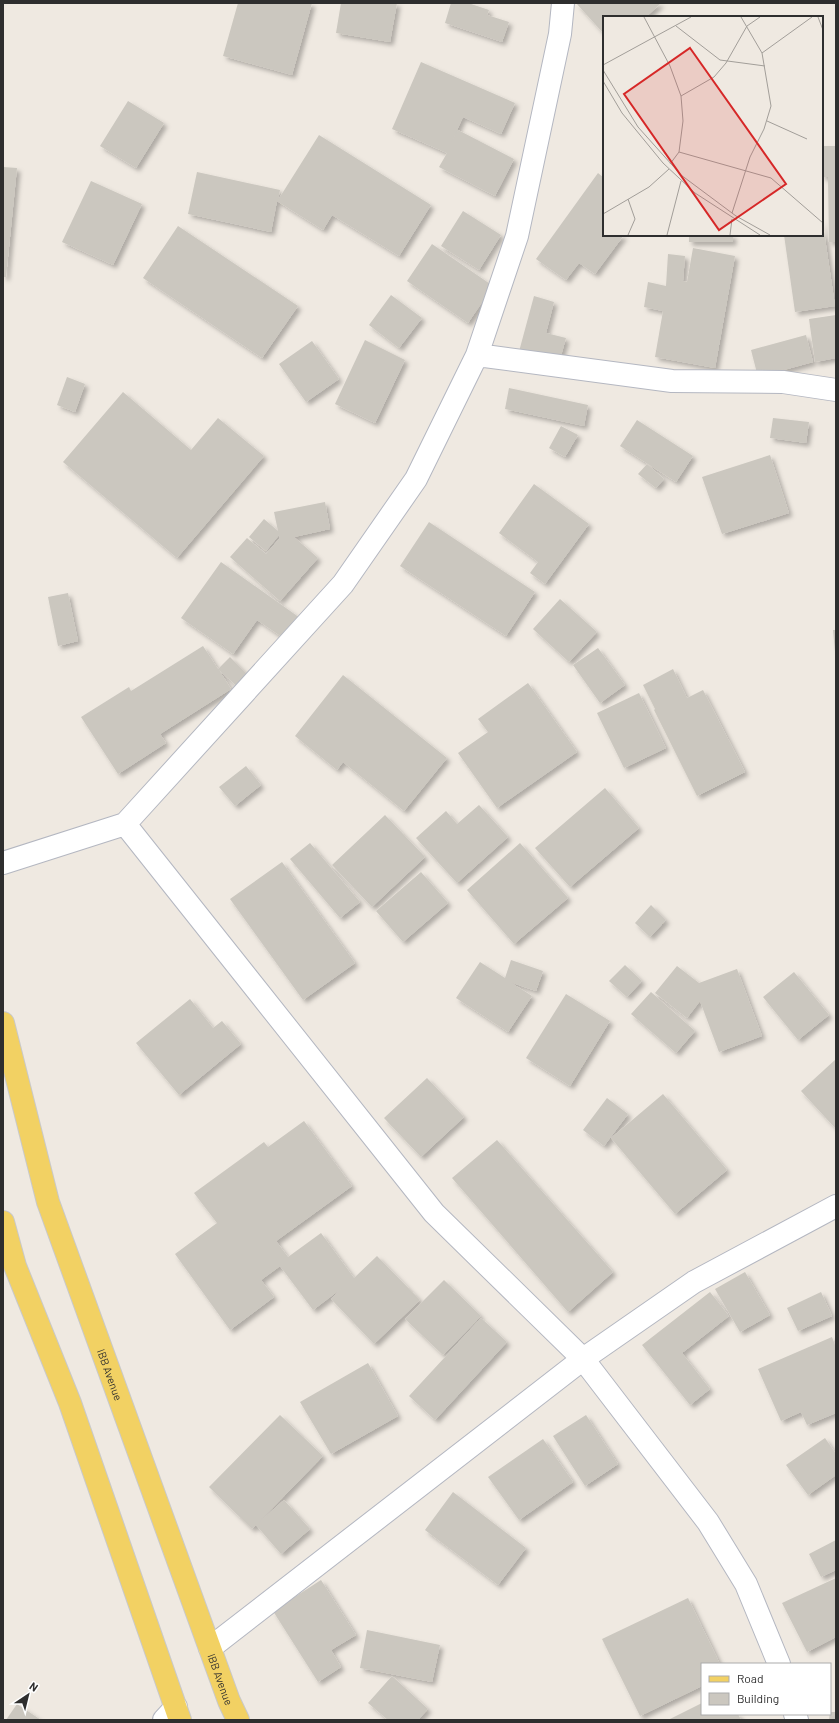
<svg xmlns="http://www.w3.org/2000/svg" width="839" height="1723" viewBox="0 0 839 1723" font-family="Barlow,sans-serif">
<style>
.building{fill:#cbc7bf;filter:url(#shadow)}
.lines{fill:none;stroke-linecap:round;stroke-linejoin:round}
.minor-casing{stroke:#b4b7c1;stroke-width:24}
.major-casing{stroke:#c9c9c9;stroke-width:24}
.minor{stroke:#fff;stroke-width:22}
.major{stroke:#f2d163;stroke-width:22}
.labels{text-anchor:middle;dominant-baseline:central;stroke-width:3.5;stroke-linejoin:round;paint-order:stroke}
.street-label{font-size:11px;fill:#2e2e2e;stroke:#fff}
.inset-road{fill:none;stroke:#a29e99;stroke-width:1}
.view{fill:#d62828;fill-opacity:0.15;stroke:#d62828;stroke-width:2}
.inset-edge{fill:none;stroke:#2e2e2e;stroke-width:2}
</style>
<defs>
<filter id="shadow"><feDropShadow dx="3.5" dy="3.5" stdDeviation="2" flood-color="#0004"/></filter>
</defs>
<rect width="100%" height="100%" fill="#efe9e1"/>
<path class="building" d="M238 3H312L292 75 223 56Z
M341 3H397L390 42 336 33Z
M451 3H468L489 10 487 15 509 22 502 42 445 23Z
M576 3H661L646 17H604V34Z
M421 62 515 103 501 134 463 117 451 143 458 130 514 159 495 196 439 167 447 153 392 129Z
M128 101 164 123 136 168 100 146Z
M319 135 431 205 399 256 332 215 323 230 277 201 271 232 188 214 197 172 280 190 278 200Z
M822 146H836V242H829L828 177H822Z
M3 167 17 168 6 277H3Z
M598 173 604 178V235H624L595 274 579 263 566 280 536 259Z
M91 181 142 204 113 265 62 242Z
M463 211 501 235 479 270 441 246Z
M822 218 835 306 795 312 784 235H822Z
M178 226 298 306 262 358 143 278Z
M689 235H733V242H689Z
M432 244 493 286 468 323 407 281Z
M693 248 735 256 715 368 655 357 663 311 644 307 648 282 666 286 668 254 685 256 683 281H679L687 282Z
M391 295 422 318 399 348 369 325Z
M534 296 554 302 546 333 566 338 557 370 517 359Z
M836 315V358L815 362 809 319Z
M806 335 813 362 758 377 751 350Z
M365 340 405 360 375 423 335 404Z
M312 341 339 379 306 402 279 364Z
M67 377 85 384 75 412 57 405Z
M509 388 588 405 584 426 505 409Z
M123 392 191 450 218 418 264 456 177 558 63 462Z
M773 418 809 422 806 443 770 438Z
M637 420 693 456 676 482 620 446Z
M561 426 578 435 565 457 549 448Z
M770 455 789 513 722 534 702 477Z
M647 464 664 479 656 488 638 474Z
M534 484 589 524 545 584 530 573 538 562 499 533Z
M325 502 330 529 294 537 318 558 280 601 230 557 247 538 266 554 280 538 279 535 266 551 249 537 264 519 278 531 274 512Z
M429 522 535 592 506 636 400 566Z
M221 562 300 618 285 639 257 620 233 654 181 618Z
M68 593 78 641 58 646 48 597Z
M560 599 597 632 569 662 533 629Z
M833 630H836V652H835Z
M203 646 218 669 230 657 250 677 240 689 219 670 231 689 160 734 166 743 118 774 81 717 129 687 131 691Z
M598 648 625 685 600 703 573 665Z
M673 669 687 698 703 690 745 772 697 796 654 710 655 709 643 685Z
M343 675 447 758 404 811 343 762 337 770 295 736Z
M528 683 577 752 497 808 458 753 488 732 478 719Z
M639 693 666 748 624 768 597 713Z
M246 766 261 785 235 806 219 787Z
M605 788 639 828 570 887 535 848Z
M479 805 508 837 457 883 416 838 446 811 457 824Z
M385 815 425 857 372 907 332 865Z
M310 843 360 902 340 918 290 859Z
M520 843 568 898 514 944 467 890Z
M282 862 355 963 303 1000 230 899Z
M421 872 448 903 403 942 376 911Z
M651 905 666 920 650 937 635 923Z
M511 960 543 971 536 991 510 982 532 996 508 1032 456 998 480 962 505 978Z
M625 965 642 981 627 997 609 981Z
M677 966 699 983 737 969 762 1036 719 1052 700 1001 687 1018 655 993Z
M794 972 829 1015 798 1040 763 997Z
M651 992 695 1031 676 1053 631 1014Z
M566 994 610 1021 570 1086 526 1058Z
M190 999 213 1028 222 1021 241 1044 179 1095 136 1043Z
M836 1059V1129L801 1091Z
M427 1078 464 1117 421 1157 384 1118Z
M663 1094 727 1170 675 1214 611 1138Z
M607 1098 628 1114 604 1146 583 1130Z
M304 1121 352 1186 276 1241 288 1257 321 1233 354 1278 377 1256 420 1300 374 1344 331 1299 342 1288 313 1310 280 1266 261 1280 274 1297 230 1330 175 1254 217 1223 194 1193 264 1142 268 1147Z
M497 1140 613 1272 568 1312 452 1178Z
M745 1272 770 1315 740 1332 715 1289Z
M444 1280 481 1316 443 1355 405 1319Z
M710 1292 729 1316 682 1353 710 1389 690 1405 642 1345Z
M821 1292 832 1316 798 1331 787 1308Z
M481 1318 507 1342 435 1420 409 1396Z
M832 1337 836 1348V1413L807 1425 801 1412 781 1421 758 1369Z
M368 1363 398 1416 331 1454 300 1402Z
M280 1415 323 1456 252 1529 209 1487Z
M586 1415 618 1464 585 1486 553 1436Z
M825 1438 836 1454V1475L808 1495 786 1465Z
M543 1439 573 1482 519 1520 488 1477Z
M453 1492 526 1548 498 1585 425 1530Z
M284 1500 310 1529 281 1554 256 1525Z
M836 1540V1570L821 1577 809 1554Z
M836 1578V1637L807 1652 782 1603Z
M321 1580 356 1635 331 1650 341 1667 318 1682 273 1611Z
M688 1598 720 1664H702V1686L640 1716 602 1639Z
M367 1630 440 1645 432 1682 360 1668Z
M392 1676 428 1709 418 1720H388L368 1703Z
M702 1703V1714H738L741 1720H668Z
M17 1704 41 1720H6Z
M830 1712H836V1720H829Z"/>
<g class="lines">
<g class="minor-casing">
<path id="minor" d="M477 355 672 381 783 382 836 390
M125 824 434 1213 583 1359 708 1522 746 1584 779 1664
M3 863 125 824 343 584 416 479 477 355 517 236 560 34 563 3
M210 1648 583 1359 694 1282 836 1206
M795 1714 797 1720
M164 1720 176 1707"/>
</g>
<g class="major-casing">
<g id="major">
<path id="s1" d="M3 1023 48 1202 229 1701 238 1720"/>
<path d="M3 1222 15 1266 70 1403 180 1720"/>
</g>
</g>
<use href="#minor" class="minor"/>
<use href="#major" class="major"/>
</g>
<g class="labels">
<g class="street-label">
<text stroke="none"><textPath href="#s1" startOffset="368">IBB Avenue</textPath></text>
<text stroke="none"><textPath href="#s1" startOffset="692">IBB Avenue</textPath></text>
</g>
</g>
<g transform="translate(603 16)">
<rect width="220" height="220" fill="#efe9e1"/>
<path class="inset-road" d="M41 1 67 50 78 80 80 105 76 136 67 148M215 1 220 14M73 10 117 44 162 50M159 37 209 1M0 49 88 1M0 54 35 111 78 159 133 200 167 219M0 65 19 97 60 147 92 177 157 219M78 80 111 61 123 47 144 10 157 1M164 105 204 123M76 136 168 162 220 207M129 197 147 141 161 113 168 90 159 37 138 1M0 198 46 171 66 153M25 219 32 203 25 183M64 219 78 165M127 219 129 203"/>
<path class="view" d="M87 32 183 168 116 214 21 78Z"/>
<rect width="220" height="220" class="inset-edge"/>
</g>
<rect width="839" height="1723" fill="none" stroke="#2e2e2e" stroke-width="8"/>
<rect x="701" y="1663" width="130" height="52" fill="#ffffff" stroke="#ababab"/>
<rect x="709" y="1676" width="20" height="6" fill="#f2d163" stroke="#ababab"/>
<text x="737" y="1683" font-size="12" fill="#2e2e2e">Road</text>
<rect x="709" y="1693" width="20" height="12" fill="#cbc7bf" stroke="#ababab"/>
<text x="737" y="1703" font-size="12" fill="#2e2e2e">Building</text>
<g transform="translate(28 1695) rotate(35)" stroke="#ffffff" stroke-width="3" paint-order="stroke">
<path d="M0-3L7 15L0 10L-7 15Z" fill="#2e2e2e"/>
<text y="-6" font-size="11" font-weight="bold" text-anchor="middle" fill="#2e2e2e">N</text>
</g>
</svg>
